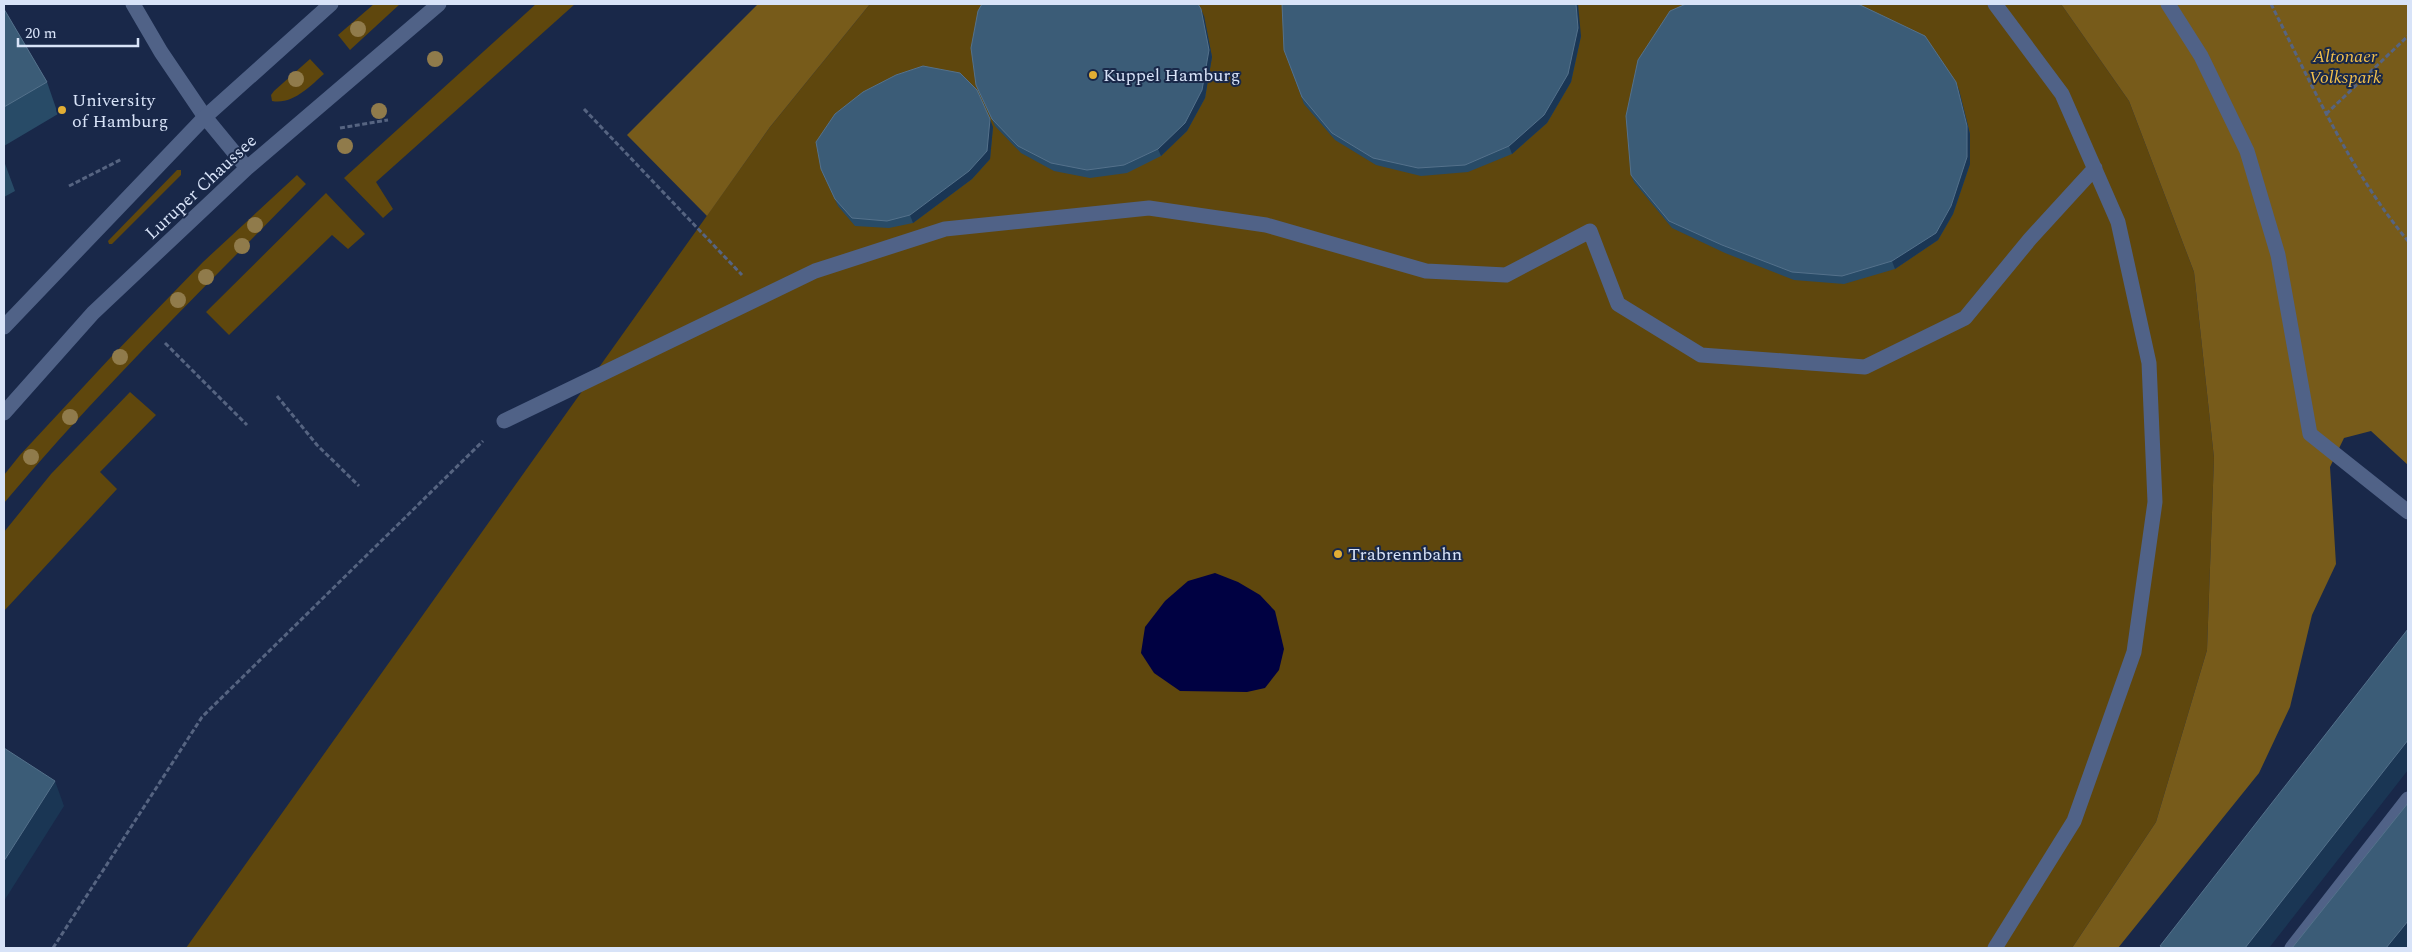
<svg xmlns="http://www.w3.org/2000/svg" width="2412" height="952" viewBox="0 0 2412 952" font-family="Spectral,serif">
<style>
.green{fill:#5f470d}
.forest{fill:#775b1a}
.water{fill:#000142}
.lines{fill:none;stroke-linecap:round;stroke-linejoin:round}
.path{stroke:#566481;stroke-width:3;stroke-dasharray:5 2.5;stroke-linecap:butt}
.lane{stroke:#506287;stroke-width:15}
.street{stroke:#506287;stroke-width:15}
.secondary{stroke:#506287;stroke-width:15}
.tree{fill:#907b4b}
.wall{fill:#284b67}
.shaded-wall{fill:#1a3654}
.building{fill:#3b5c77;stroke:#54718b}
.poi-dot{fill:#e2ae34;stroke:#192849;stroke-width:2}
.labels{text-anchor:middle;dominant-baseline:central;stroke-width:4;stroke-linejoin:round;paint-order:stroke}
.park-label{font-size:18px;font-style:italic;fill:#f2bf4c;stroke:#192849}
.poi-label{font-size:18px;fill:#d8e3f8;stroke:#192849;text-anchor:start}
.street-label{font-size:18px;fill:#d8e3f8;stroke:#192849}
</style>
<rect width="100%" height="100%" fill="#192849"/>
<path class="green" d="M374 4H400L350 50 338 35Z
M536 4H575L376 182 393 209 383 218 344 178Z
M870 4H2061L2129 101 2194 272 2214 458 2207 650 2156 822 2072 948H186L770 127Z
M310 59 324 74C310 86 293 105 272 101L271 95 274 91Z
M177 170H181V175L112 244H109L108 241Z
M297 175 306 184C204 288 98 391 4 503V475L20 455 111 357 203 262Z
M326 193 365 234 348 249 332 235 229 335 206 312Z
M130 392 156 415 100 472 117 489 4 611V532L51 474Z"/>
<path class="forest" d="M758 4H870L770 127 707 216 627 135Z
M2061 4H2408V465L2371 431 2344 438 2330 467 2336 564 2312 615 2290 707 2259 773 2118 948H2072L2156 822 2207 650 2214 458 2194 272 2129 101Z"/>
<path class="water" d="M1215 573 1238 582 1260 595 1275 611 1284 649 1279 670 1265 688 1247 692 1180 691 1154 673 1141 653 1145 627 1165 601 1188 581Z"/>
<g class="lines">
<path class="path" d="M2271 4C2311 83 2351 173 2408 241
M584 109 742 275
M2326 114 2408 36
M340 128 388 120
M69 186 122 159
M165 343 247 425
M277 396 317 445 359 486
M53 948 202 717 483 441"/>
<path class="lane" d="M2168 4 2201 56 2247 151 2278 255 2310 434 2408 512
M504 421 815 271 945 229 1149 208 1266 225 1426 271 1506 275 1590 231 1618 304 1701 355 1865 367 1965 318 2030 239 2095 168
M1995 948 2074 821 2134 652 2155 502 2149 363 2118 222 2062 94 1995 4
M2292 948 2408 799"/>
<path class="street" d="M133 4 161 52 205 117"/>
<path class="secondary" d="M205 117 247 168
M4 327 205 117 331 4
M4 413 93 313 247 168 439 4"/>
</g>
<g class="tree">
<circle cx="358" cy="29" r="8"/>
<circle cx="435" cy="59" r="8"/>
<circle cx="296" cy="79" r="8"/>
<circle cx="379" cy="111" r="8"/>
<circle cx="345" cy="146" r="8"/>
<circle cx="255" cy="225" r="8"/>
<circle cx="242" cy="246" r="8"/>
<circle cx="206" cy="277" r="8"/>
<circle cx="178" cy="300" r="8"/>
<circle cx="120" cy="357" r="8"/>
<circle cx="70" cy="417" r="8"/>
<circle cx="31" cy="457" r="8"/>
</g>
<path class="wall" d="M4 9 47 82 58 114 4 146Z
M1204 16 1212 57 1205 98 1187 131 1161 156 1127 173 1090 178 1054 171 1021 153 995 126 976 85Z
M1581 36 1571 82 1547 123 1512 154 1468 172 1421 176 1376 165 1335 140 1304 104 1284 50Z
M1959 90 1970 134V164L1953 214 1938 240 1895 269 1844 284 1794 280 1725 253 1672 228 1634 182 1631 175Z
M993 127 990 159 972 179 913 223 889 228 855 226 838 206 824 176 821 169Z
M4 161 15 191 4 197Z"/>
<path class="shaded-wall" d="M1576 4H1578L1581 36 1571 82 1547 123 1512 154 1509 146Z
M1201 9 1204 16 1212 57 1205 98 1187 131 1161 156 1158 149Z
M1956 82 1959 90 1970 134V164L1953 214 1938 240 1895 269 1892 261Z
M990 119 993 127 990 159 972 179 913 223 910 215Z
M2408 740V770L2269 948H2245Z
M55 781 64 806 4 901V861Z
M2408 921V948H2386Z"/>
<path class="building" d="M982 4H1198L1201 9 1209 50 1202 90 1185 123 1158 149 1124 165 1087 170 1051 163 1018 146 992 119 976 85 971 48 978 11Z
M1282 4H1576L1578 28 1568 74 1544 115 1509 146 1465 165 1418 168 1373 158 1332 133 1302 97 1284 50Z
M1686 4H1858L1925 36 1956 82 1967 126V157L1951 206 1936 233 1892 261 1842 276 1792 272 1722 245 1669 221 1631 175 1626 116 1638 60 1670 11Z
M4 9 47 82 4 107Z
M923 66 960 73 977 90 990 119 987 151 969 171 910 215 887 221 852 218 835 199 821 169 816 142 835 114 863 92 896 75Z
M2408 629V740L2245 948H2163L2160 946Z
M4 748 55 781 4 861Z
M2408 803V921L2386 948H2292Z"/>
<g class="poi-dot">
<circle cx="1093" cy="75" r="5"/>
<circle cx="62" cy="110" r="5"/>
<circle cx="1338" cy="554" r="5"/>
</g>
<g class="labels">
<g class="park-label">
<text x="2345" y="56">Altonaer<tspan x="2345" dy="21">Volkspark</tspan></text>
</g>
<g class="poi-label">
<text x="1103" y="75">Kuppel Hamburg</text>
<text x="72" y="100">University<tspan x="72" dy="21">of Hamburg</tspan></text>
<text x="1348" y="554">Trabrennbahn</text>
</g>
<g class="street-label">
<text transform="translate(201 187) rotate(-43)">Luruper Chaussee</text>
</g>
</g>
<rect width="2412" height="952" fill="none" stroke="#d8e3f8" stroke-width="10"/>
<path d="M18 38v8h120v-8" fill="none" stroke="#d8e3f8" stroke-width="2.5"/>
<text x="25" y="38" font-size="15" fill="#d8e3f8" stroke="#192849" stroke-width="4" paint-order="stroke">20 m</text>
</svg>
